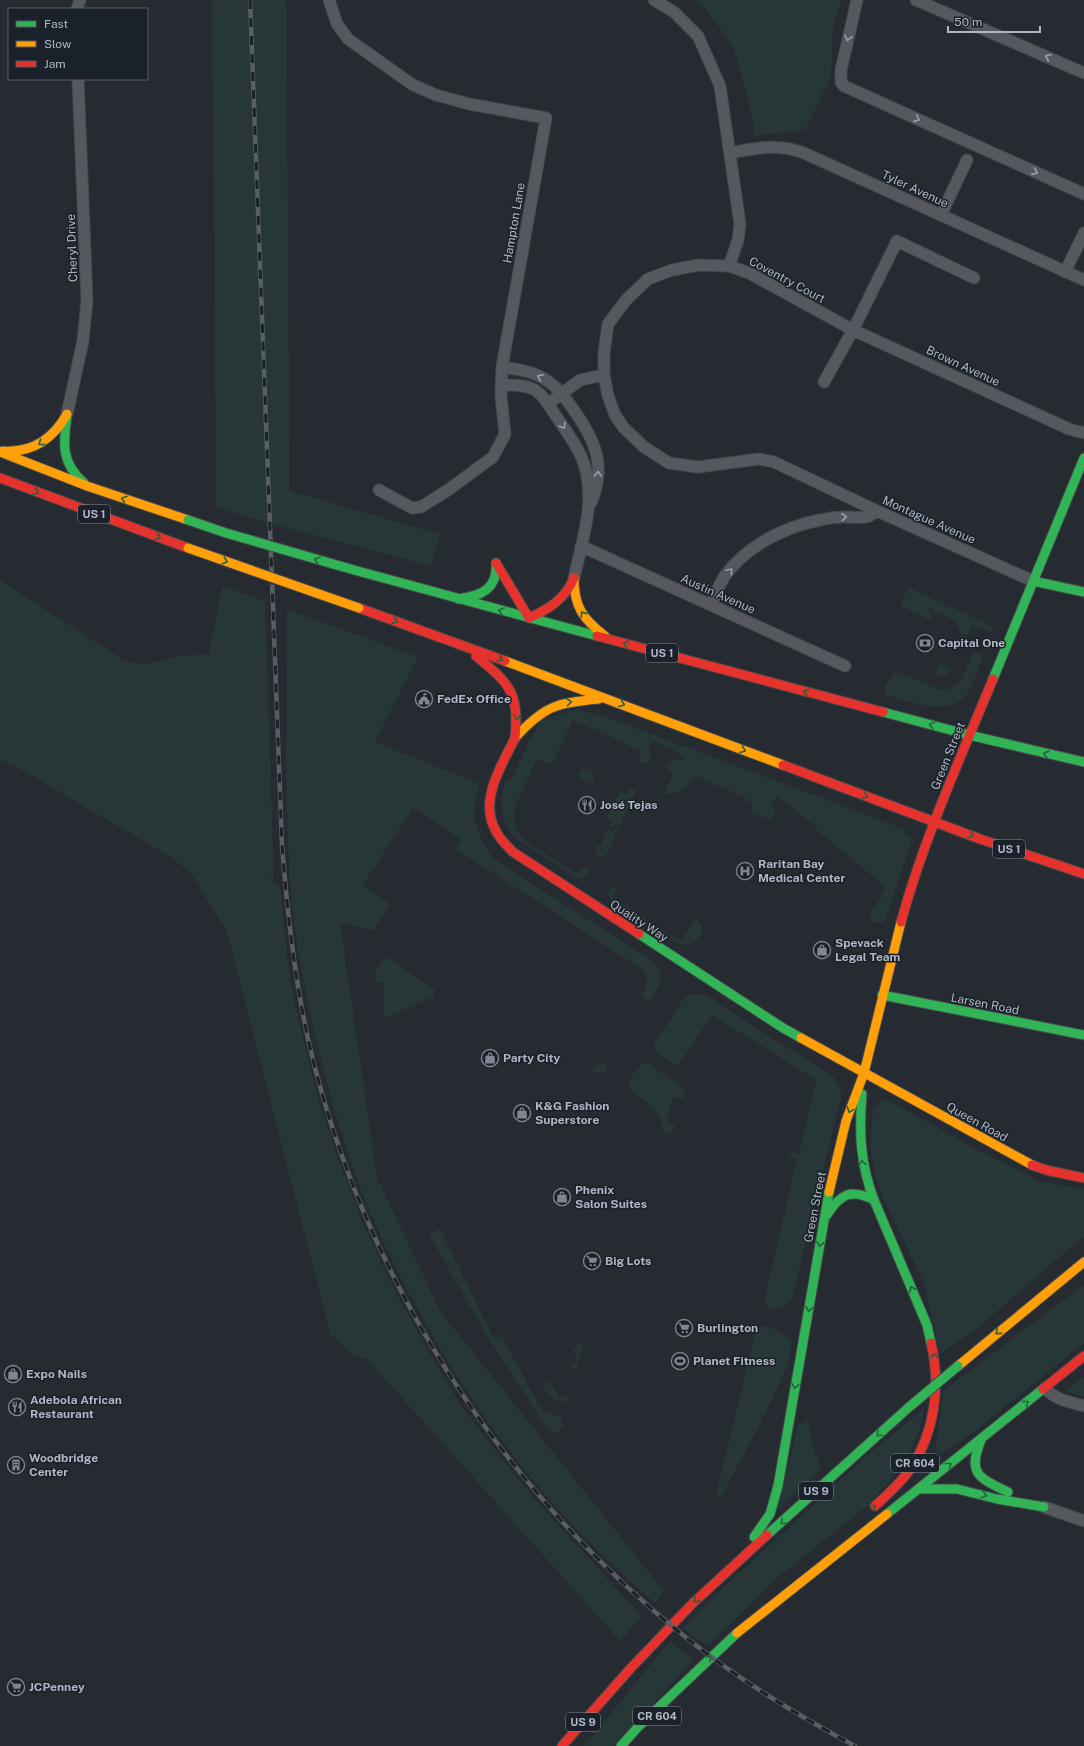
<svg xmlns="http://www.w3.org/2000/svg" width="1084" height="1746" viewBox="0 0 1084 1746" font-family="'Public Sans',sans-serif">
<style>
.green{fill:#273637}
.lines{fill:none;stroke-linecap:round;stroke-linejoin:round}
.street-casing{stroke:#44474c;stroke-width:13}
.fast-casing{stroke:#44474c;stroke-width:11}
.slow-casing{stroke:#44474c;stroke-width:11}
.jam-casing{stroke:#44474c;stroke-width:11}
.street{stroke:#55595f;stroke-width:11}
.fast{stroke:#30b455;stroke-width:9}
.slow{stroke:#ff9f0a;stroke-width:9}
.jam{stroke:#e5322d;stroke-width:9}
.rail-casing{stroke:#5a5d62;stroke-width:4.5}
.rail{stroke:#1b212a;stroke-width:3;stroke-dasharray:9;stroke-linecap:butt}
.fast-bridge-casing{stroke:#43474d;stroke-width:11;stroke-linecap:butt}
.slow-bridge-casing{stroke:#43474d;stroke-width:11;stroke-linecap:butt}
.fast-bridge{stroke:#30b455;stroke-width:9}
.slow-bridge{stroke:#ff9f0a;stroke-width:9}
.oneway{stroke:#99a0a9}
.oneway2{stroke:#24633d}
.labels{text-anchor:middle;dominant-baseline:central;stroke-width:3;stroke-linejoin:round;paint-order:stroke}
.shield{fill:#1b212a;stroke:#838a94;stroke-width:1}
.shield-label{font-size:11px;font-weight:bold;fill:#b0b7c2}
.street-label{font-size:12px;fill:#b0b7c2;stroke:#1b212a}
.poi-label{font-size:12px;font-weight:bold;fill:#b0b7c2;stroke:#1b212a;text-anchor:start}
</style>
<rect width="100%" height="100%" fill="#262b31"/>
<path class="green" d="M212 0H286L290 491 440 534 431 566 254 519 216 507Z
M697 0H841L833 27 831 76 805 130 755 136 747 94 733 47 706 9Z
M0 580 125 661 146 664 178 656 209 654 222 586 265 601 274 881 259 873 280 886 287 957 294 1000 319 1101 334 1148 362 1221 391 1283 423 1342 459 1402 499 1456 534 1498 642 1617 620 1641 368 1360 350 1354 330 1333 227 932 190 872 169 856 15 766 0 760Z
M908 587 994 627 992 633 971 625 969 633 963 635 961 634 954 620 928 608 934 622 900 606Z
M287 609 418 657 375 742 480 784 475 799 474 819 482 840 491 856 510 870 652 960C667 977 661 986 649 1001L641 996C646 987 651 980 643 970L456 849 461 840 413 808 362 886 390 904 373 931 340 922 377 1177 440 1311 664 1591 655 1603C630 1581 605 1559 582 1535 513 1464 455 1380 409 1293 392 1260 375 1227 362 1192 340 1134 323 1073 310 1012 302 972 294 932 291 892 284 798 286 704 287 609Z
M976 652 982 653 983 656C978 667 975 681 969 691 950 720 911 701 885 695V686L895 672 902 673 938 689 944 690 951 688 961 681 973 654Z
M940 664 951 669 948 674 943 676 935 674Z
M577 709 614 720 907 830 905 835 913 838 885 921 879 923 871 922 869 919 873 908 882 897 881 894 886 887 820 833 816 830 817 828 777 795 771 806 775 809 776 814 770 821 751 812 753 803 745 800 746 798 695 776C691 783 677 795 669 795L665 793V791L673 774 665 768C669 761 674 758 683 761L685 756 653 741 649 748C651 753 652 760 647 763H642L638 759 641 751 573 720 552 764 537 759 515 807 514 820 515 828 524 840 577 874 584 866 588 868 589 873 583 878 575 877 522 843C501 828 497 803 506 780L513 777 528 743 536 730 539 720Z
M585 768C594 771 596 775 592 784L578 778 581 771Z
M631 788 636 791 619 827 613 825 610 828 611 832 618 830 607 854 604 856H599L595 852 597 845 600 846 612 820 607 818 619 793H627Z
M614 886 617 889 612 897 680 941 696 919 702 925C704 938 690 948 678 944L611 901 608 892 611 887Z
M387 957 435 990 433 997 384 1018V983L376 982C374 970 378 965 387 957Z
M697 993 708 997 833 1076 842 1094 792 1298C787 1305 780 1309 772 1310L764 1302 797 1159 790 1157 788 1154 791 1152 799 1154 816 1080 712 1015 678 1066 657 1053 654 1047 655 1042 682 1001 687 996Z
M599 1061 608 1065 605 1071 599 1074 592 1071Z
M643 1063 649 1064 684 1088 683 1099 673 1097 666 1122 675 1125 672 1134 663 1132C662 1110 645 1101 629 1089 627 1081 637 1068 643 1063Z
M884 1098 978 1150 1039 1181 1084 1189V1236L980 1326 940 1354 924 1283 885 1202 876 1179 870 1147 873 1108Z
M440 1229 494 1339 502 1336 539 1405 543 1410 562 1418 564 1425C562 1431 558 1434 552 1431 542 1425 535 1409 528 1399 492 1346 460 1291 429 1234Z
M1082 1286 1084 1290V1343L966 1438 940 1455 935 1451 943 1391Z
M763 1325C771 1329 788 1332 791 1342 798 1362 734 1471 722 1495H716L756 1330Z
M581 1344 582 1348 578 1368 572 1370 570 1365 578 1361 572 1348Z
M1084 1377V1397L1065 1391Z
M550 1381 559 1398 568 1395 570 1399 560 1403C553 1398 543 1393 543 1384Z
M924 1409 920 1429 906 1462 866 1507 782 1574 707 1646 683 1628 713 1597 871 1452Z
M808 1419 813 1447 822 1468 778 1510 798 1425Z
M670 1641 694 1659 613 1746H584Z"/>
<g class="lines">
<g class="street-casing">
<path id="street" d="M329 0 337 24 348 39 413 85 436 95 469 104 546 118 502 367 501 396 505 434 493 457 448 490 421 507 412 508 379 490
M654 0 674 12 698 36 720 86 740 224 738 240 729 266
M857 0 841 70V82L844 86 1084 194
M916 0 1084 73
M77 9 80 0
M730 153C757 148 777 143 804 153L1084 280
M941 215 967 160
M1065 272 1084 233
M502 367C516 369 531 371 543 378 556 385 565 397 573 409 595 440 607 465 591 503
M824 382 853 330 897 241 974 278
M501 385C538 384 539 390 558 419 566 431 575 443 581 456 598 495 583 538 574 578
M548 404 580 380 604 375
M67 414 83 341 87 300 78 79
M581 546 845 666
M1033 581 875 510 774 462 759 459 698 467 669 463 644 447 624 428 615 415 608 396 604 375V353L608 324 626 300 648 279 672 270 698 265 729 266 749 273 853 330 1069 429 1084 433
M711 605C715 595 719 586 724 577 746 546 784 527 820 520 828 518 836 517 844 517 852 517 862 519 869 516 872 515 874 513 875 510
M1045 1388C1055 1400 1070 1402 1084 1406
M1044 1507 1084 1521"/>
</g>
<g class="fast-casing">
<path id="fast" d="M67 416C63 444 61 463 84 483
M354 570 597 636
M1033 581 1084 592
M458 599C481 596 498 589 496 563
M993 679 1084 458
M883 712 969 735 1084 762
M639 934 783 1028 801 1038
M882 995 1084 1035
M862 1094C859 1133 860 1163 874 1200
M874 1200 927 1325 931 1343
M827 1215C840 1194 851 1188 874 1200
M802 1348 829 1192
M981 1440C967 1474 979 1478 1008 1492
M918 1489H957L997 1499 1044 1507
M887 1514 1043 1389
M767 1535 908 1408
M754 1537 770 1514 778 1486 802 1348
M621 1746 638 1727 737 1633"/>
</g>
<g class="slow-casing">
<path id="slow" d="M3 451C32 453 53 439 67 414
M0 452 87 486 188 520
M574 578C574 607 583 619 605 636
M505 661 783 765
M515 738C544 706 556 703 599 699
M801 1038 1032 1165
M829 1192 846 1121 864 1073 901 922
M958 1366 1084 1262
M737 1633 887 1514"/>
</g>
<g class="jam-casing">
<path id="jam" d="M0 478 188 548
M496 563 529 618C549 609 565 599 574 578
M359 608 505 661
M597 636 883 712
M476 656C510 684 519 692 515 738
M515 738C503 763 481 796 493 825 497 836 505 844 513 852L639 934
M783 765 980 839 1084 874
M901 922C924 838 960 759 993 679
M1032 1165 1046 1170 1084 1178
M1043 1389 1084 1356
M875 1506C888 1494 901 1483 911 1468 935 1431 941 1385 931 1343
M562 1746 630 1669 693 1603 767 1535"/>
</g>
<use href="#street" class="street"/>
<use href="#fast" class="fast"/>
<use href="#slow" class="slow"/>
<use href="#jam" class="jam"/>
<g class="rail-casing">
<path id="rail" d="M250 0 282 845C287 910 294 975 308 1039 362 1276 500 1490 689 1640 741 1681 797 1715 855 1746"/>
</g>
<use href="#rail" class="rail"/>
<g class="fast-bridge-casing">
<path id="fast-bridge" d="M188 520 226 533 354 570
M908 1408 958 1366"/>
</g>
<g class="slow-bridge-casing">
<path id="slow-bridge" d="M188 548 359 608"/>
</g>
<use href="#fast-bridge" class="fast-bridge"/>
<use href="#slow-bridge" class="slow-bridge"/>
</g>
<defs><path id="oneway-chevron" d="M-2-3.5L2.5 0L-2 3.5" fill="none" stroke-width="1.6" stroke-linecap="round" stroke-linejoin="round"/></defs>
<g class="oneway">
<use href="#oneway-chevron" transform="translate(848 38) rotate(103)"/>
<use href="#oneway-chevron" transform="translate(1048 57) rotate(-157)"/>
<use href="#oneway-chevron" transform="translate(917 119) rotate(24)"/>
<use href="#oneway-chevron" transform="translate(1035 172) rotate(24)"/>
<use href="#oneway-chevron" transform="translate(540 377) rotate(-154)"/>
<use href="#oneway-chevron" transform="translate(563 426) rotate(56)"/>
<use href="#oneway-chevron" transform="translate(598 474) rotate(-87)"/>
<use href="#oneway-chevron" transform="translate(844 517) rotate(-2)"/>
<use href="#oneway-chevron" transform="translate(730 571) rotate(-50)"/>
</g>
<g class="oneway2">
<use href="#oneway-chevron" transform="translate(41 443) rotate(144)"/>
<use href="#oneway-chevron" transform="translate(36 492) rotate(21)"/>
<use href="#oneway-chevron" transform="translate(124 499) rotate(-161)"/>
<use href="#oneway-chevron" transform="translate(158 537) rotate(20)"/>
<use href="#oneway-chevron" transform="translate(317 560) rotate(-164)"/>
<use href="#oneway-chevron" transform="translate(225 561) rotate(19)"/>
<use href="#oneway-chevron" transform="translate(501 611) rotate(-165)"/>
<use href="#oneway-chevron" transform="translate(583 614) rotate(-125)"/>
<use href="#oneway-chevron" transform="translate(395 621) rotate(20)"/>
<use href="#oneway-chevron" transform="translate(626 644) rotate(-165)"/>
<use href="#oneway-chevron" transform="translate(500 659) rotate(20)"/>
<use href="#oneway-chevron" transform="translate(806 692) rotate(-165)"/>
<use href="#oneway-chevron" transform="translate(569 702) rotate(-8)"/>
<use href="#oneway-chevron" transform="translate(622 704) rotate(21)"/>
<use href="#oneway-chevron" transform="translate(517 717) rotate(92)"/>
<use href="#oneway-chevron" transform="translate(932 725) rotate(-165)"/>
<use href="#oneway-chevron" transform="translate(743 750) rotate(21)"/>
<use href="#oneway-chevron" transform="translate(1046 754) rotate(-166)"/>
<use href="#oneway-chevron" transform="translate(865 796) rotate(21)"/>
<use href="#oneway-chevron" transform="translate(971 835) rotate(21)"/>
<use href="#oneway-chevron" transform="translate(850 1110) rotate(110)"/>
<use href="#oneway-chevron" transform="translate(862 1163) rotate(-101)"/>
<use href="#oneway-chevron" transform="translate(820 1244) rotate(100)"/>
<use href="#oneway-chevron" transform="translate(912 1289) rotate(-113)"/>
<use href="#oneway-chevron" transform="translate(809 1309) rotate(100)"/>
<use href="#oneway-chevron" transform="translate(998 1332) rotate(140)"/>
<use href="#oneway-chevron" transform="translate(934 1356) rotate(-97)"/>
<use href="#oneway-chevron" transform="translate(795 1386) rotate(100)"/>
<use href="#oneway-chevron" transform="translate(1026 1403) rotate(-39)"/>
<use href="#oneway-chevron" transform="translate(879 1434) rotate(138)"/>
<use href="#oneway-chevron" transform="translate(949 1465) rotate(-38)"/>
<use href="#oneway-chevron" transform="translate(984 1495) rotate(16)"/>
<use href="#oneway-chevron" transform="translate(873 1507) rotate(-38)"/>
<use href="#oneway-chevron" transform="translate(783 1522) rotate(138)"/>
<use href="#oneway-chevron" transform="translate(696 1600) rotate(136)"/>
<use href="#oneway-chevron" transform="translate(709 1658) rotate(-43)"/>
</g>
<defs>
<g id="bank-ring" transform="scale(0.9)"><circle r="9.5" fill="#1b212a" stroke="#80868f" stroke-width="1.5"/><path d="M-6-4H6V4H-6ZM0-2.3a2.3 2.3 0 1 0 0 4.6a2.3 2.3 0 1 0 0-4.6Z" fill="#80868f"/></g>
<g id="civic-ring" transform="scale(0.9)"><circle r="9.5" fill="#1b212a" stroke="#80868f" stroke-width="1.5"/><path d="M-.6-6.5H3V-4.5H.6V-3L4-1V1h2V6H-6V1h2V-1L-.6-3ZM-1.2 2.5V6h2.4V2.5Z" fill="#80868f"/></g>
<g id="restaurant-ring" transform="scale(0.9)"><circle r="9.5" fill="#1b212a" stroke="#80868f" stroke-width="1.5"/><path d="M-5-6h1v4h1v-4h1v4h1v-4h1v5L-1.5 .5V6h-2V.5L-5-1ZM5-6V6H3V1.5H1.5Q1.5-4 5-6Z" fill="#80868f"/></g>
<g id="hospital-ring" transform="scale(0.9)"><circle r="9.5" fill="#1b212a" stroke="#80868f" stroke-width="1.5"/><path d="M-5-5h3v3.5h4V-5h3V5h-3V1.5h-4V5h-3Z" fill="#80868f"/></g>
<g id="shop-ring" transform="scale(0.9)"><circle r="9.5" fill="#1b212a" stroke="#80868f" stroke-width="1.5"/><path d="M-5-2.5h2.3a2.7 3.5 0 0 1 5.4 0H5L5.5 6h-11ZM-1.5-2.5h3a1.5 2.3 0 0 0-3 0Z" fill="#80868f"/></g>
<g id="supermarket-ring" transform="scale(0.9)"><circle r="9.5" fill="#1b212a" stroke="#80868f" stroke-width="1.5"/><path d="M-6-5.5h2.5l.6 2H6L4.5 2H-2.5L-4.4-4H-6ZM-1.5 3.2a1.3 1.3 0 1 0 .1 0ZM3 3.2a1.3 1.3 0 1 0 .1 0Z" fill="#80868f"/></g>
<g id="stadium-ring" transform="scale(0.9)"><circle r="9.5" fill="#1b212a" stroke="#80868f" stroke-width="1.5"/><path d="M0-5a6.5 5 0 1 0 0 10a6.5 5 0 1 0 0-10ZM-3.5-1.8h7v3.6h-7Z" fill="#80868f"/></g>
<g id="building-ring" transform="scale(0.9)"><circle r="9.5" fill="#1b212a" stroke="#80868f" stroke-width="1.5"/><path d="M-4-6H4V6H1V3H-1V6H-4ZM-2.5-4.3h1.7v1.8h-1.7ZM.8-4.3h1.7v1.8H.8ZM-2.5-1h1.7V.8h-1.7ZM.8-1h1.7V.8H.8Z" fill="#80868f"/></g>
</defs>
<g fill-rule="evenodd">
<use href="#bank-ring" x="925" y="643"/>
<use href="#civic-ring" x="424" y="699"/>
<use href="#restaurant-ring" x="587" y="805"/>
<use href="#hospital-ring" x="745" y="871"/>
<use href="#shop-ring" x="822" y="950"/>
<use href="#shop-ring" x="490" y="1058"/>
<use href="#shop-ring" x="522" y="1113"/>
<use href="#shop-ring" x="562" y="1197"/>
<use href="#supermarket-ring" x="592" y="1261"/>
<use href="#supermarket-ring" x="684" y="1328"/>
<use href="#stadium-ring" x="680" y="1361"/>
<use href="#shop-ring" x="13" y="1374"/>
<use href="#restaurant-ring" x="17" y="1407"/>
<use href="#building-ring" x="16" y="1465"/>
<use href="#supermarket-ring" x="16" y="1687"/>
</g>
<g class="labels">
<g class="shield">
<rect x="78" y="505" width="32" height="18" rx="3"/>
<rect x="646" y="644" width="32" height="18" rx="3"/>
<rect x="993" y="840" width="32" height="18" rx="3"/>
<rect x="891" y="1454" width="48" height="18" rx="3"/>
<rect x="799" y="1482" width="34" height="18" rx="3"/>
<rect x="633" y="1707" width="48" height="18" rx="3"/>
<rect x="566" y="1713" width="34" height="18" rx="3"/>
</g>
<g class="shield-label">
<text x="94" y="514">US 1</text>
<text x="662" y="653">US 1</text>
<text x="1009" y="849">US 1</text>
<text x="915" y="1463">CR 604</text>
<text x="816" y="1491">US 9</text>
<text x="657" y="1716">CR 604</text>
<text x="583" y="1722">US 9</text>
</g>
<g class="street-label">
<text transform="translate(915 189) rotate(25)">Tyler Avenue</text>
<text transform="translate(514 223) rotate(-80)">Hampton Lane</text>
<text transform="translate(72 248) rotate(-92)">Cheryl Drive</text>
<text transform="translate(787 280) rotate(28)">Coventry Court</text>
<text transform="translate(963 366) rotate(25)">Brown Avenue</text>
<text transform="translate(929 520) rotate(24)">Montague Avenue</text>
<text transform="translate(718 594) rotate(24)">Austin Avenue</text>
<text transform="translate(948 756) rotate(-68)">Green Street</text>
<text transform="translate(639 921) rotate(33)">Quality Way</text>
<text transform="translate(985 1004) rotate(11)">Larsen Road</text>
<text transform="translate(977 1122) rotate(29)">Queen Road</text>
<text transform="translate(815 1207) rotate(-79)">Green Street</text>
</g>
<g class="poi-label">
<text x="938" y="643">Capital One</text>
<text x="437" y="699">FedEx Office</text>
<text x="600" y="805">José Tejas</text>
<text x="758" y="864">Raritan Bay<tspan x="758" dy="14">Medical Center</tspan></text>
<text x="835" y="943">Spevack<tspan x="835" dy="14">Legal Team</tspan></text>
<text x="503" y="1058">Party City</text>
<text x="535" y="1106">K&amp;G Fashion<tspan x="535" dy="14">Superstore</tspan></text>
<text x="575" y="1190">Phenix<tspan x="575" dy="14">Salon Suites</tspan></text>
<text x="605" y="1261">Big Lots</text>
<text x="697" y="1328">Burlington</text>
<text x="693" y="1361">Planet Fitness</text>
<text x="26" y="1374">Expo Nails</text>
<text x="30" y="1400">Adebola African<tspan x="30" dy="14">Restaurant</tspan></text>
<text x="29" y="1458">Woodbridge<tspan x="29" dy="14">Center</tspan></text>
<text x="29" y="1687">JCPenney</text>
</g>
</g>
<rect x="8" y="8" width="140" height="72" fill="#1b212a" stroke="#575d67"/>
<rect x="16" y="21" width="20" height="6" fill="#30b455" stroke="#575d67"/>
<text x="44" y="28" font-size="12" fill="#b0b7c2">Fast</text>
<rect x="16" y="41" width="20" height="6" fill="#ff9f0a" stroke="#575d67"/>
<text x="44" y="48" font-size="12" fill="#b0b7c2">Slow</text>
<rect x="16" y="61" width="20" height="6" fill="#e5322d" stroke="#575d67"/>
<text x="44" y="68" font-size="12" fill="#b0b7c2">Jam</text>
<path d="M948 26v6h92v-6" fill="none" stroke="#b0b7c2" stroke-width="2"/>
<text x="954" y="26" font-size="12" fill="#b0b7c2" stroke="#1b212a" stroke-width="3" paint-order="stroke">50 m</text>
</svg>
